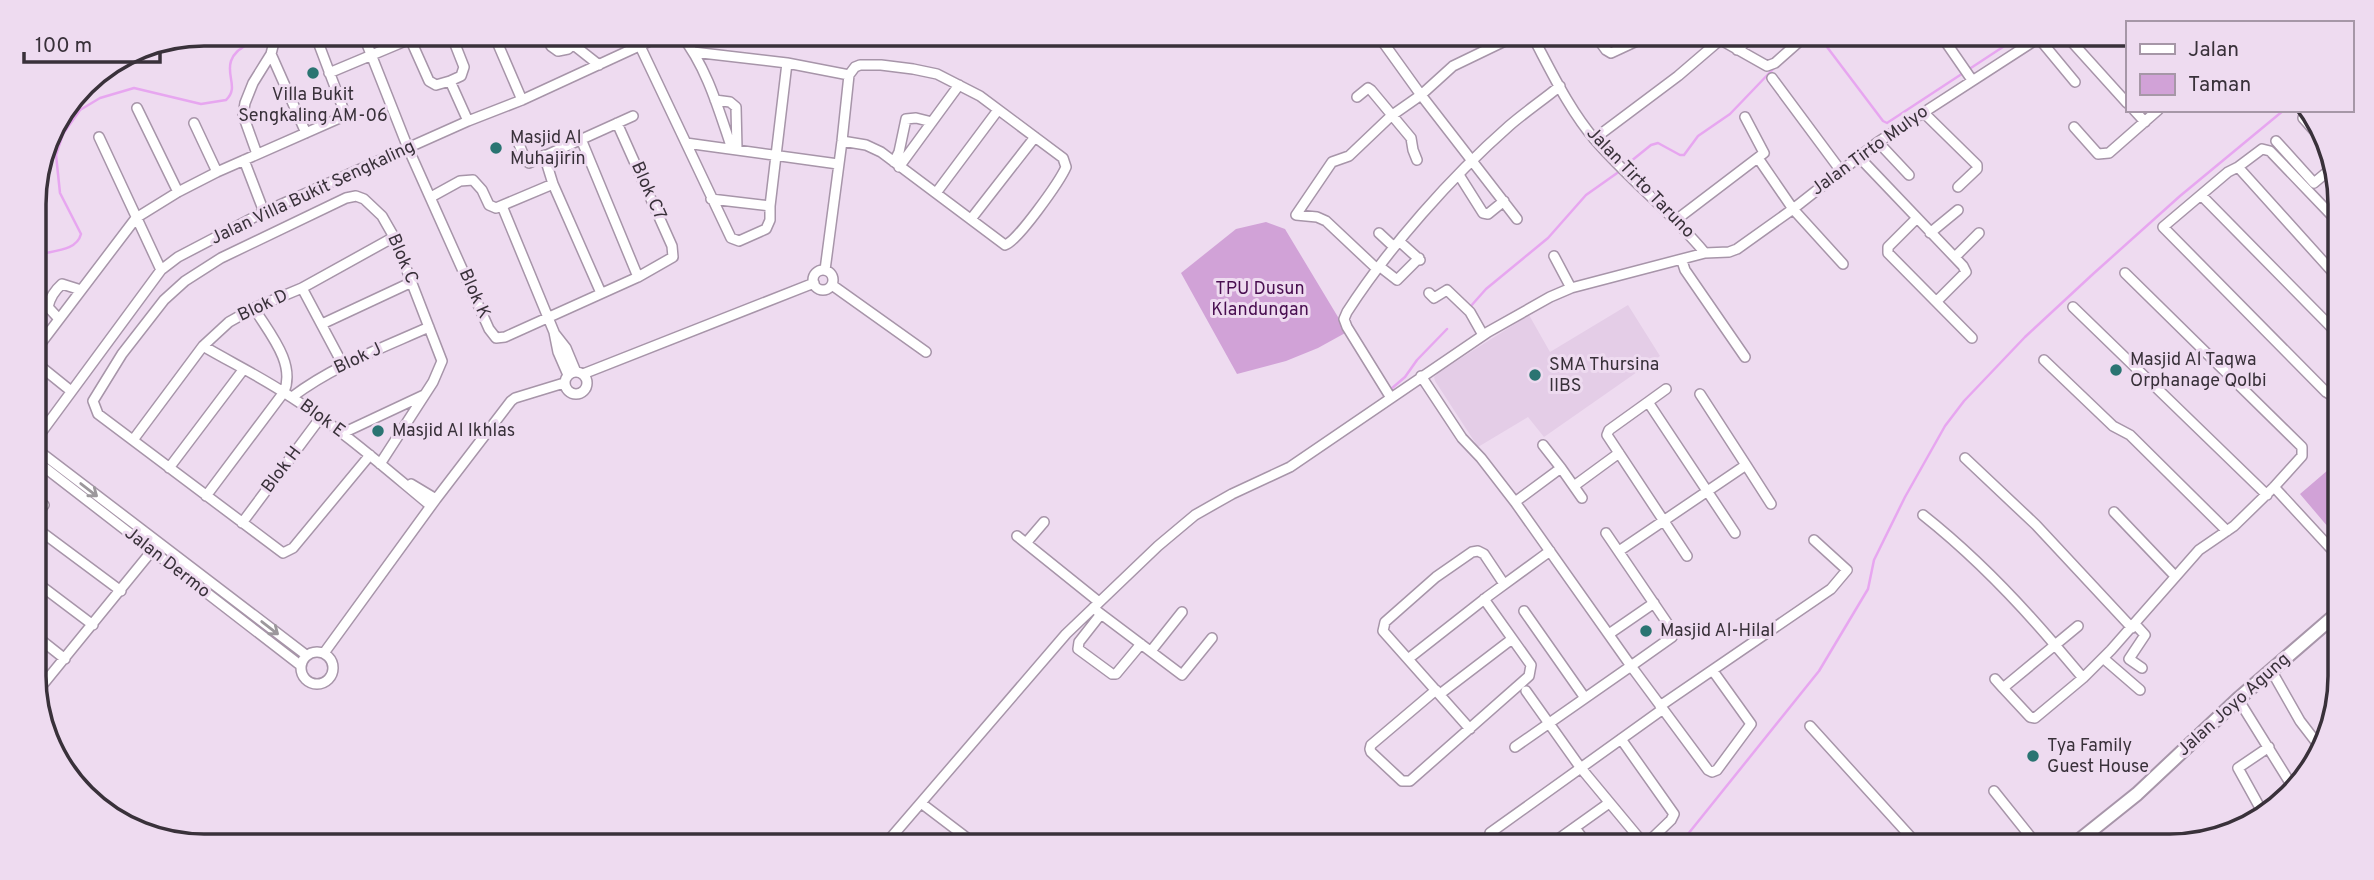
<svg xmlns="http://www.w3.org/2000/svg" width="2374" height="880" viewBox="0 0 2374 880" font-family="Overpass,sans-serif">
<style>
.built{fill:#e4cde7}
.green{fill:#d1a2d7}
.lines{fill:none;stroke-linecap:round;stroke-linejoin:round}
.stream{stroke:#e7a6f0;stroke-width:2.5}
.street-casing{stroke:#a795a9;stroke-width:12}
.secondary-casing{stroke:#a795a9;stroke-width:16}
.street{stroke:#fff;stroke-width:9}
.secondary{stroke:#fff;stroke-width:12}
.oneway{stroke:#9c989c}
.poi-dot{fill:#2a7472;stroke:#eedbf0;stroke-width:2.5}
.labels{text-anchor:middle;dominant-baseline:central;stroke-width:6;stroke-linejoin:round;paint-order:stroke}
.poi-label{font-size:18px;fill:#39313a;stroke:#eedbf0;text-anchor:start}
.street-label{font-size:18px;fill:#39313a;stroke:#eedbf0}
.park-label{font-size:18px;fill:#480e50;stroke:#eedbf0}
.rim{fill:none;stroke:#39313a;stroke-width:3.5}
</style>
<rect width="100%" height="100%" fill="#eedbf0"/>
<path class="built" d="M1628 305 1660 356 1544 437 1528 417 1478 447 1435 381 1434 377 1439 372 1529 315 1550 352Z"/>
<path class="green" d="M1266 222 1285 229 1347 332 1318 348 1286 361 1237 374 1181 273 1236 229Z
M2335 464 2334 534 2300 494Z"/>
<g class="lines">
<path class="stream" d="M1817 40 1824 43 1883 121 1887 123 2012 41
M1625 166 1651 145 1658 143 1680 155H1684L1698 136 1730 114 1777 65
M34 256C49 250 76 253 81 234L60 193 56 155 63 134 80 110 100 98 134 88 201 104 226 100C239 88 226 76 231 61 236 46 252 46 260 33
M1470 307 1486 289 1548 238 1586 195 1620 171
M1391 389 1405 377 1417 360 1447 329
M2333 440 2336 435
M1680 844 1819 671 1868 589 1874 560 1905 497 1945 426 1964 401 2025 337 2093 274 2180 196 2284 110"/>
<g class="street-casing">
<path id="street" d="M363 34 408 148 489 329 496 338 505 337 638 277 673 257 672 246 617 123
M408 34 429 81 436 85 450 81 468 121
M494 35 522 100
M546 35 551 46 558 51 568 49 573 44
M561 35 599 65
M681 35C707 67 719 111 732 149
M1380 38 1421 95 1517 219
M1534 39C1552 73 1570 111 1596 141 1630 180 1672 213 1705 253
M1598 39 1606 50 1611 53 1639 40
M1721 40 1767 66 1775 63 1801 40
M1945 41 1972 80
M2041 41 2075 82
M2071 41 2127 103
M640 46 731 238 739 241 766 229 770 220V206
M1737 50 1748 40
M693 52 787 63 849 75 842 141 825 270
M271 54 306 133
M329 73 410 39
M1772 78 1841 171
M450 81 461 76 464 67 451 34
M1357 97 1368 88 1371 90 1411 138 1413 150 1417 160
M715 100 730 102 736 107 737 149
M137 108 178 192
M2134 110 2145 122
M1923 112 1977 165V169L1958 187
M2303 118 2319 136
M194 123 217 172
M2074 127 2098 154 2109 153 2158 110
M99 137 161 270
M516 137 526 161 529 163 633 116
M581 139 638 277
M1594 139 1678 76 1720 40
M842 141 866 145 881 152 1005 245C1017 242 1060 181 1066 167L1063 158 980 96 937 74 913 69 881 65H860L855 67 849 75
M2276 141 2314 183 2333 167
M1878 142 1909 175
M686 143 838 164
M257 154 243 115 245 103 253 83 271 54 276 34
M544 155 553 184 601 293
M1859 157 1963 266 1966 272 1937 301
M1758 158 1793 209 1843 264
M244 160 264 212
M894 162 899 152 906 119 916 118 932 122
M899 167 959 85
M2238 167 2338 278
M1459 175 1483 213 1488 214 1504 201
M936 193 998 110
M2201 195 2337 333
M431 197 460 181 473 180 482 190 489 205 496 208 553 184
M711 199 770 206 787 63
M502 206 554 332 558 352 568 375
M971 219 1035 137
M1916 219 1888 247V253L1972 338
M1676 220 1764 153 1745 117
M1379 233 1394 247
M1930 233 1958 210
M1399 241 1420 260
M1554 256 1571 288
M1955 257 1979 233
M1682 261 1685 270 1745 357
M1379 266 1397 280 1419 258
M1377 269 1326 221 1317 217 1296 215 1332 162 1349 156 1391 116 1421 95 1453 66 1509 39
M813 280a10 10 0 1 1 20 0a10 10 0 1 1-20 0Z
M832 285 926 352
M302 288 343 365
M1429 293 1434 298 1447 290 1470 312 1483 335
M2073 307 2267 495
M59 319 48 307C50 297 54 291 62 284L81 290
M322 324 412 282
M555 334 566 348 576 372
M203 346C232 363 263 378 291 397 341 429 385 468 431 506
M35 351 136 218 178 192 217 172 342 117 344 111 315 34
M2044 360 2113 426 2130 435 2227 531
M35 362 71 391
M565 383a11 11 0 1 1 22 0a11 11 0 1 1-22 0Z
M583 374 814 283
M1421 376 1462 438 1481 458 1515 502 1631 666 1672 637 1674 633 1606 533
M2336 391 2331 395 2326 392 2163 227 2228 172 2238 167 2262 149 2270 151 2339 223
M292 397C333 366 382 348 429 327
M1391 398 1347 327 1344 319 1347 312C1389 247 1451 177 1509 126 1525 112 1543 100 1560 86
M1648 402 1666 389
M343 433 424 395
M133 440 203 346 229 322 254 308 302 288 394 237
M35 441 161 270 178 257 264 212 468 121 522 100 663 35
M1543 445 1561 468
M35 448 306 655
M370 455 293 548 283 553 98 414 93 401 122 354 164 300 185 281 221 258 346 198 356 196 364 199 382 216 394 237 442 361 433 382 380 464
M1965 458 2036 525 2132 628
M35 460 300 665
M1746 465 1771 504
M169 468 243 370
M411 484 436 499
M1574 486 1619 453
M2274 487 2334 552
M206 496 284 392C296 363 269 333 254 308
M1515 502 1561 468 1582 498
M2114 512 2175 576
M1923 515C1971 553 2015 598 2055 645L2003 688 2030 717 2035 718 2083 678 2111 650 2199 550 2234 526 2274 487 2302 456V447L2125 273
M35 517 44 505
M242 523 321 417
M35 527 121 591
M1017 536 1099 602
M1026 543 1044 522
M1619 551 1746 465 1700 394
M1687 556 1607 435 1609 430 1648 402 1735 533
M36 582 93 625
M1093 608 1182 675 1212 638
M1524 611 1585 698
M1101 614 1079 642 1078 649 1112 674H1116L1141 644
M2135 624 2145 635 2129 659 2142 668
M2078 626 2055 645 2083 678
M1609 634 1654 603
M36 636 65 659
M1151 651 1182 612
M301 668a16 16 0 1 1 32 0a16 16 0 1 1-32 0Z
M324 653 436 499 511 401 515 398 564 383
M2103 658 2140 690
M1408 659 1487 597 1550 551
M2271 670 2300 721 2320 747
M1995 679 2003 688
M1436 690 1371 745 1370 749 1371 752 1402 781H1410L1529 676 1531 665 1484 599
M1526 691 1580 767 1644 844
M36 693 155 547
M1440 694 1512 639
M2238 699 2292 786
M1660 706 1831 589 1847 570 1814 540
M1810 726 1918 845
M1470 729 1383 631 1385 622 1436 577 1472 552 1478 551 1484 554 1504 584
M1621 739 1674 814 1671 820 1646 844
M1515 747 1631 666 1708 770 1712 772 1717 770 1751 724 1713 671
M1994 791 2038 846
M921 803 971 841
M2264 815 2238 768 2269 747
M1575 828 1587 844
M1490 833 1663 709
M1560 838 1609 803
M888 841 1066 634 1158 546 1195 515 1232 494 1290 467 1488 332 1550 297 1571 288 1705 253 1729 252 1737 249 1793 209 1878 142 2034 41"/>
</g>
<g class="secondary-casing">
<path id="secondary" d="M2072 846 2137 794 2238 699 2333 617"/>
</g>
<use href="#street" class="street"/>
<use href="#secondary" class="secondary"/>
</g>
<defs><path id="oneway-shaft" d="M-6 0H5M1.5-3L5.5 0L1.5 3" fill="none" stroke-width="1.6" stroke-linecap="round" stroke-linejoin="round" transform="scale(1.75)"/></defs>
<g class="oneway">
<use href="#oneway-shaft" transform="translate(89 490) rotate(38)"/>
<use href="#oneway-shaft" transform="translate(270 628) rotate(38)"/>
</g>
<g class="poi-dot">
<circle cx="313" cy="73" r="7"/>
<circle cx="496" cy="148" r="7"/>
<circle cx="2116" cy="370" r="7"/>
<circle cx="1535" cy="375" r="7"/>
<circle cx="378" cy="431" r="7"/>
<circle cx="1646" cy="631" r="7"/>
<circle cx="2033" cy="756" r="7"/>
</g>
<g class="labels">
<g class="poi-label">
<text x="313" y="95" text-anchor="middle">Villa Bukit<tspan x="313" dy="21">Sengkaling AM-06</tspan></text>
<text x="510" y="138">Masjid Al<tspan x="510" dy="21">Muhajirin</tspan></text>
<text x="2130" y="360">Masjid Al Taqwa<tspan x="2130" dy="21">Orphanage Qolbi</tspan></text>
<text x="1549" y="365">SMA Thursina<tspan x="1549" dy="21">IIBS</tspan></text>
<text x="392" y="431">Masjid Al Ikhlas</text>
<text x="1660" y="631">Masjid Al-Hilal</text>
<text x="2047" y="746">Tya Family<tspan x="2047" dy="21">Guest House</tspan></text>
</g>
<g class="street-label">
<text transform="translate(1870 151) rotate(-36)">Jalan Tirto Mulyo</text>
<text transform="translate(1640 183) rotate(46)">Jalan Tirto Taruno</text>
<text transform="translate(648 191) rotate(66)">Blok C7</text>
<text transform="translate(313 193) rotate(-25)">Jalan Villa Bukit Sengkaling</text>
<text transform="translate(402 259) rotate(67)">Blok C</text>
<text transform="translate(474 294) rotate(66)">Blok K</text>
<text transform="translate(263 306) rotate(-25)">Blok D</text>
<text transform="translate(358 359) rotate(-25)">Blok J</text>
<text transform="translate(322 419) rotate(36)">Blok E</text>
<text transform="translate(282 470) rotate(-53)">Blok H</text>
<text transform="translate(167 563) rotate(38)">Jalan Dermo</text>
<text transform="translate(2234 705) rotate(-42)">Jalan Joyo Agung</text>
</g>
<g class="park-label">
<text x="1260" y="289">TPU Dusun<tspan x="1260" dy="21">Klandungan</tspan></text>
</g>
</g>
<path d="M0 0H2374V880H0ZM204 46H2170A158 158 0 0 1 2328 204V676A158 158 0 0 1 2170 834H204A158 158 0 0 1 46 676V204A158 158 0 0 1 204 46Z" fill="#eedbf0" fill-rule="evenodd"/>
<path class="rim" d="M204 46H2170A158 158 0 0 1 2328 204V676A158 158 0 0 1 2170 834H204A158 158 0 0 1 46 676V204A158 158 0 0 1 204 46Z"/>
<rect x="2126" y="21" width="228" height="91" fill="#eedbf0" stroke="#a697a7" stroke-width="2"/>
<rect x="2140" y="44" width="35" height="10" fill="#ffffff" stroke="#a697a7" stroke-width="2"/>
<text x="2188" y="56" font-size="21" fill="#39313a">Jalan</text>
<rect x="2140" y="74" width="35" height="21" fill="#d1a2d7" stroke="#a697a7" stroke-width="2"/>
<text x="2188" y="91" font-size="21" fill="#39313a">Taman</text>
<path d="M24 52v10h136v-10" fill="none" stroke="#39313a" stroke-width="3.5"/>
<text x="35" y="52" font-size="21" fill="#39313a" stroke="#eedbf0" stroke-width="5" paint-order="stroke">100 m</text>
</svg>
